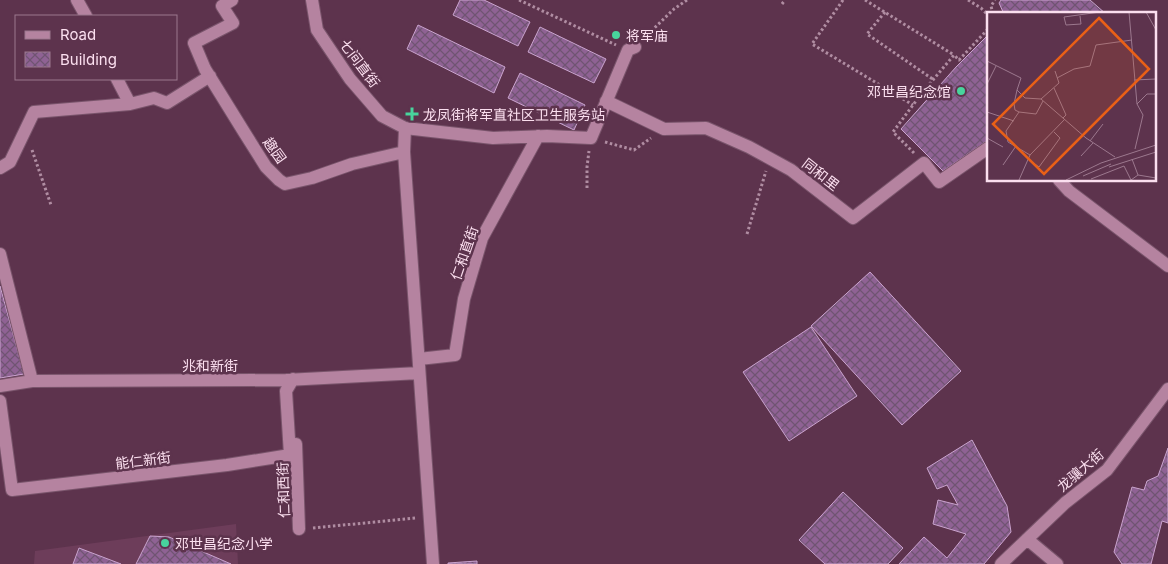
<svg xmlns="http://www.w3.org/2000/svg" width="1168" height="564" viewBox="0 0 1168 564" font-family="Inter,'Noto Sans SC',sans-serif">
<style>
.built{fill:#6d3d5a}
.building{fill:url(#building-cross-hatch);stroke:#caa4ce}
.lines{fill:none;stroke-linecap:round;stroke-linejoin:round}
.minor-casing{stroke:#79546b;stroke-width:14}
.path{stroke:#b08da2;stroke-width:3;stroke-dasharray:2.5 2.5;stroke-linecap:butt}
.minor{stroke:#b583a0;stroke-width:12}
.poi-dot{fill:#48d49d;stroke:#5d334d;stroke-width:2}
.labels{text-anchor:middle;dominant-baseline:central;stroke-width:5;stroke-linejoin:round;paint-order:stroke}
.poi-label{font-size:14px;fill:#fbdfef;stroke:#5d334d;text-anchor:start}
.street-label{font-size:14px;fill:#fbdfef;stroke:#5d334d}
.inset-road{fill:none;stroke:#9c788e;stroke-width:1}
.view{fill:#e96017;fill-opacity:0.15;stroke:#e96017;stroke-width:2.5}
.inset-edge{fill:none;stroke:#fbdfef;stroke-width:2.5}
</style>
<defs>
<pattern id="building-cross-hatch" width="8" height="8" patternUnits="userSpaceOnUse" patternTransform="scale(1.25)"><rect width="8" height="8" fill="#8f6294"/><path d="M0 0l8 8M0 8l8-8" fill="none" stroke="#705472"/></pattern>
</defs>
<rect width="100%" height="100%" fill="#5d334d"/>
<path class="built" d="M236 524 238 564H34L35 551Z"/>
<path class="building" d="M460 0H484L530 22 518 46 453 15Z
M1001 0H1090L1106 14H1004L999 3Z
M418 25 505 67 494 93 407 49Z
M540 27 606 59 594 83 528 52Z
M988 35V140L943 171 901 129 956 67Z
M520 73 585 105 574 130 508 98Z
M870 272 961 371 902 425 811 326Z
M0 286 24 374 0 378Z
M811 327 857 396 789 441 743 372Z
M972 440 1007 506 1011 532 984 564H899L924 537 947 558 966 534 933 524 938 500 958 505 947 485 937 489 927 468Z
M1168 448V523L1162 521 1151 564H1122L1114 552 1132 487 1144 490 1147 481 1158 476Z
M843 492 903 548 888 564H825L799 540Z
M150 536 169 537 231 564H136Z
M79 548 121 564H73Z
M477 561V564H448V563Z"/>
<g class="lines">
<g class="minor-casing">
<path id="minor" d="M77 0 86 16
M232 0 222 6 233 23 194 43 205 69 244 132 266 167 279 180 285 184 312 178 352 164 404 152
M312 0 317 30 350 79 382 116 405 128 493 138 547 136 591 138 628 50 635 47
M117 79 130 104
M606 101 664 129 706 128 749 147 791 170 853 218 924 163 939 182 988 148
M405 128 404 152 433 564
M0 168 10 162 34 112 130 104 154 98 167 103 210 76
M1059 180 1069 191 1168 266
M0 254 32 381
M419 359 455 355 464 299 482 238 538 136
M0 386 32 381 286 380 419 373
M0 401 12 490 227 465 290 455 286 391 293 379
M296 444 299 529
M1027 539 1057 564
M1001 564 1065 503 1107 470 1168 389"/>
</g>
<path class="path" d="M519 0 616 45
M843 0 812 44 913 105
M865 0 954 55
M968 0 981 8 988 15
M782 4 785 0
M885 12 867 34 934 80
M993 14 991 6 995 0
M644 38 674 9 687 0
M605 142 634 150 651 138
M32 150 51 205
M914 153 893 132 922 93 954 55 959 60 988 29
M587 188V167L589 151
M747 234 766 171
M313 528 416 518"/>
<use href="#minor" class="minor"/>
</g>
<g class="poi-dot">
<circle cx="616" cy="35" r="5"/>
<circle cx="961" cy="91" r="5"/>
<path d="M409.5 106.5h5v5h5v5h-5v5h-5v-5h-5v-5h5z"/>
<circle cx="165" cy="543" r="5"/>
</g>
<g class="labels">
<g class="poi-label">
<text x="626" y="35">将军庙</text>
<text x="951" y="91" text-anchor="end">邓世昌纪念馆</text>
<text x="423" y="114">龙凤街将军直社区卫生服务站</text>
<text x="175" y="543">邓世昌纪念小学</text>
</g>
<g class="street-label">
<text transform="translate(360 63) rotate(53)">七间直街</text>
<text transform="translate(275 150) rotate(54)">趣园</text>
<text transform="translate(821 174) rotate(38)">同和里</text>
<text transform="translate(464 253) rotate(-71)">仁和直街</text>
<text x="210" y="365">兆和新街</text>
<text transform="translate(143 460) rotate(-7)">能仁新街</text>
<text transform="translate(1080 470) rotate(-41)">龙骧大街</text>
<text transform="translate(283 490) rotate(-92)">仁和西街</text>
</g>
</g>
<g transform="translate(987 12)">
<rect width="169" height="169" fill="#5d334d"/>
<path class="inset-road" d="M142 0 150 92 156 103 148 137M159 0 169 18M93 4 94 12 79 13 77 5 113 0M0 49 34 66 30 78 38 86 54 87M70 66 87 57 103 54 109 33 145 28M147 68 169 67M0 72 9 54M67 76 79 103 76 106M30 78 27 92 28 98 32 100M54 87 99 126 128 145M54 87 72 71 68 59M150 92 160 82H169M0 100 27 109M32 100 19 119 21 130 43 143M32 100 49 102 56 89M0 126 16 135M103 129 116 112M94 144 106 131M41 147 52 155 73 126 67 120M16 153 29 134M122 155 169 140M151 163 169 166M96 164 124 152M104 167 137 154 144 168M32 168 43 143 78 107M79 168 114 151 169 133M144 168 151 163 145 147"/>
<path class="view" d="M112 6 162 57 57 162 6 112Z"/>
<rect width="169" height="169" class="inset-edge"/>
</g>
<rect x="15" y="15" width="162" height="65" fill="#5d334d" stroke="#9c788e"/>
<rect x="25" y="31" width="25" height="8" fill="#b583a0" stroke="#9c788e"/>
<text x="60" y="40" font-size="15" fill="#fbdfef">Road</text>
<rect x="25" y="52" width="25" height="15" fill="url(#building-cross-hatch)" stroke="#9c788e"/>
<text x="60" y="65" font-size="15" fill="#fbdfef">Building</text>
</svg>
